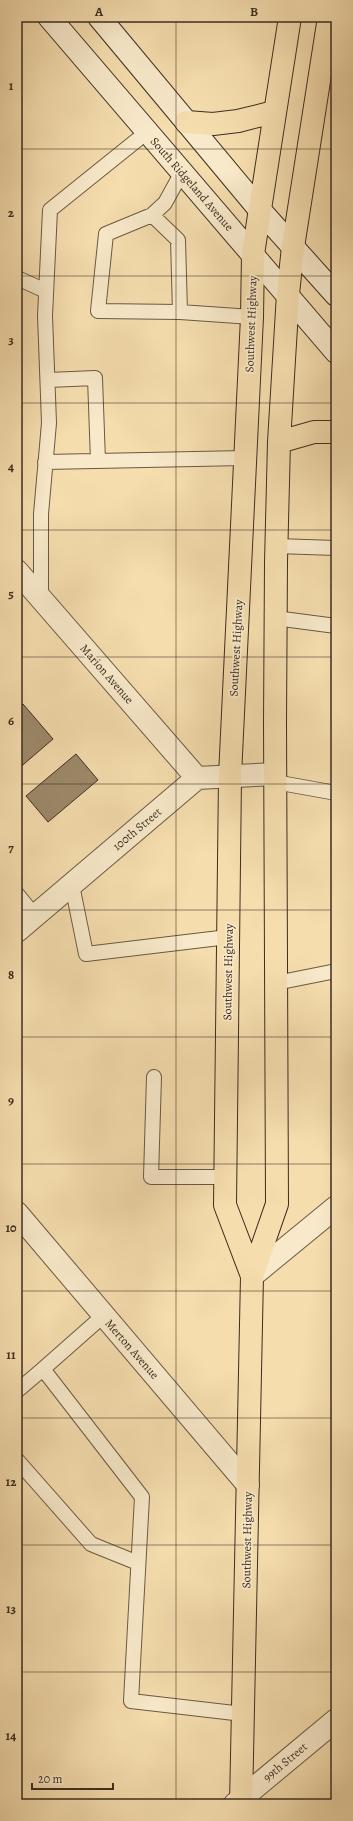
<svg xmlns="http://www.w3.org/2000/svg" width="353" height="1821" viewBox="0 0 353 1821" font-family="Alegreya,serif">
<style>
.building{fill:#9c896a;stroke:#3c2d21}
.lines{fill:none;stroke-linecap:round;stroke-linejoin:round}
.service-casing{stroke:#6a5944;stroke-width:16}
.minor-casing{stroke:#6a5944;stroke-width:24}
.secondary-casing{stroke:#3c2d21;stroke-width:24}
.primary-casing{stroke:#3c2d21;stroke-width:24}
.service{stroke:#f8e9ca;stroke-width:14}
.minor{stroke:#f8e9ca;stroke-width:22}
.secondary{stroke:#f8e9ca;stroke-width:22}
.primary{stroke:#f5ddae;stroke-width:22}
.grid{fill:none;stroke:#3c2d21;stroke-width:1;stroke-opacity:0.55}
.labels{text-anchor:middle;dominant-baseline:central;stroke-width:3.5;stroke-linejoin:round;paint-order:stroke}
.street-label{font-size:12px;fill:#3c2d21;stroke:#f8e9ca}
.neatline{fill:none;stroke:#3c2d21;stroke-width:1.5}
.grid-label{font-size:13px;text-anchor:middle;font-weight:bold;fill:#3c2d21}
</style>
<rect width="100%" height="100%" fill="#f5ddae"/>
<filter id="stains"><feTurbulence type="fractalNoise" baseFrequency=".005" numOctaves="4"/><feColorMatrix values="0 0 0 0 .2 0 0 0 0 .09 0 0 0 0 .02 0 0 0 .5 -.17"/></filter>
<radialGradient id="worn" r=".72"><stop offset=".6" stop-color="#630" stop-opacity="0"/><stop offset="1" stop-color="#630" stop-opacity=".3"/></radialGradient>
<path class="building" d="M23 704 53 739 17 770V708Z
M76 754 98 780 48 822 26 796Z"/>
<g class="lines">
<g class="service-casing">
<path id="service" d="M182 172 165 203 152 215 178 240 180 312 252 317
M152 215 106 234 98 311 180 312
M17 278 46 291
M48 380 95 378 98 461
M45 462 245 458
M276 546 336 548
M41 598V514L49 423 45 316 50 210 147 132
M275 618 336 626
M275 782 336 793
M72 885 86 954 228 937
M17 894 35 916
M276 983 336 971
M154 1077 151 1177H225
M103 1316 43 1369 142 1497 131 1701 243 1714
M17 1391 43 1369
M17 1460 91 1544 138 1563"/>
</g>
<g class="minor-casing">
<path id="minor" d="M17 571 197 778
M17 931 197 778 275 774
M17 1213 248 1485
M252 1276 336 1207
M235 1804 336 1720"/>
</g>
<g class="secondary-casing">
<path id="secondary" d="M49 17 336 352
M99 17 259 209 336 295"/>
</g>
<g class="primary-casing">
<path id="primary" d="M186 122 213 124 238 121 274 112
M279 442 314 432H336
M252 1276 225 1205 230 776 252 317 253 254 290 17
M241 1804 252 1276 277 1204 275 722 276 562 279 442 288 294 293 247 329 17"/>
</g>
<use href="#service" class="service"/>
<use href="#minor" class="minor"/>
<use href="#secondary" class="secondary"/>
<use href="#primary" class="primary"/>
</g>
<path class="grid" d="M176 17V1804M17 149H336M17 276H336M17 403H336M17 530H336M17 657H336M17 784H336M17 910H336M17 1037H336M17 1164H336M17 1291H336M17 1418H336M17 1545H336M17 1672H336"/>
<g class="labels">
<g class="street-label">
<text transform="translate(192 184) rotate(49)">South Ridgeland Avenue</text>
<text transform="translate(251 324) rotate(-88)">Southwest Highway</text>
<text transform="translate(236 648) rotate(-87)">Southwest Highway</text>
<text transform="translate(107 674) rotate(49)">Marion Avenue</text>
<text transform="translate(137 829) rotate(-40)">100th Street</text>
<text transform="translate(228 972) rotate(-89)">Southwest Highway</text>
<text transform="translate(132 1349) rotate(49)">Merton Avenue</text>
<text transform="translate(247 1540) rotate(-89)">Southwest Highway</text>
<text transform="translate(285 1762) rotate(-40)">99th Street</text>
</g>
</g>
<rect width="353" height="1821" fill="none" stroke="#f5ddae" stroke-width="44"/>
<path d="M32 1783v6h81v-6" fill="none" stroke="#3c2d21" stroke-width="2"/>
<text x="38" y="1783" font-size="12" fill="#3c2d21" stroke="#f8e9ca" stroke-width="3" paint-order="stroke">20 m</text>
<rect x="22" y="22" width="309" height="1777" class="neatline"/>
<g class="grid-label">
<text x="99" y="16">A</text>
<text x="254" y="16">B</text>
<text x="11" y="90">1</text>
<text x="11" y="217">2</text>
<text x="11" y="344">3</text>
<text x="11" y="471">4</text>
<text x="11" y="598">5</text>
<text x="11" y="725">6</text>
<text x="11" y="852">7</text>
<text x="11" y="979">8</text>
<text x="11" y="1105">9</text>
<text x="11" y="1232">10</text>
<text x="11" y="1359">11</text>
<text x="11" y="1486">12</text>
<text x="11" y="1613">13</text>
<text x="11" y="1740">14</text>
</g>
<rect width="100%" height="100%" filter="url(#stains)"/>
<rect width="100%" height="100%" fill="url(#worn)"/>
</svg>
